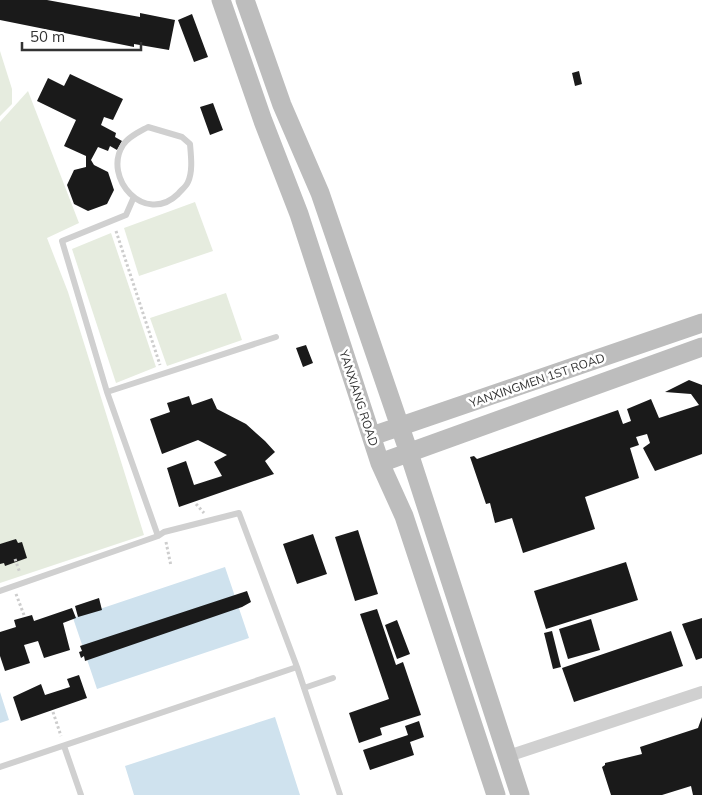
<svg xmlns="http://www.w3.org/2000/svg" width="702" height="795" viewBox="0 0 702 795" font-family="Mulish,sans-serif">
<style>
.green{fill:#e6ecdf}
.water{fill:#cfe2ee}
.building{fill:#1a1a1a}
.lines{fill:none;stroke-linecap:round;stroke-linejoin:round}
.path{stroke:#cdcdcd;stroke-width:3;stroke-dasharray:2.5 2.5;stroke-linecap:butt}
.lane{stroke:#d0d0d0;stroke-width:6}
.street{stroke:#d0d0d0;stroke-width:12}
.secondary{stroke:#bdbdbd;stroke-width:19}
.labels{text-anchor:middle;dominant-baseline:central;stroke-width:5;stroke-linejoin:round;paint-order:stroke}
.street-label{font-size:12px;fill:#333;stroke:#fff}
</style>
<rect width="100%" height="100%" fill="#fff"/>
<path class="green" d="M0 51 12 89V104L0 116Z
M28 91 79 223 47 238 68 292 144 535 0 583V122Z
M195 202 213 251 139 276 124 228Z
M111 233 156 367 116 383 72 249Z
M226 293 242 340 167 366 150 318Z"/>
<path class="water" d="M225 567 249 638 97 689 73 618Z
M0 692 9 720 0 723Z
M275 717 300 795H134L125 766Z"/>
<path class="building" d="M0 0H47L140 17V13L175 20 169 50 134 44V47L0 20Z
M192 14 208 57 194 62 178 20Z
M579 71 582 84 575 86 572 73Z
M70 74 123 99 113 120 104 117 101 125 116 133 115 137 122 141 117 150 110 146 108 151 98 147 91 160 94 165 108 172 114 190 107 204 88 211 74 204 67 185 74 170 86 167V156L64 146 76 120 37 101 48 78 64 86Z
M213 103 223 130 210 135 200 107Z
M306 345 313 363 303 367 296 348Z
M689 380 702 385V454L655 471 643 448 650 443 647 434 636 437 639 445 630 448 639 478 585 497 595 529 523 553 512 518 495 523 490 503 486 504 470 457 474 456 477 459 618 410 623 424 631 421 627 409 651 399 659 418 699 405 691 394 665 392Z
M189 396 192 405 212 398 217 409 246 424 265 441 275 452 265 461 274 474 179 507 167 468 186 461 194 485 222 476 214 462 227 455 198 440 162 454 150 419 170 412 167 403Z
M358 530 378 594 355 601 335 537Z
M313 534 327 574 297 584 283 544Z
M16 539 18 543 22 542 27 558 5 566 4 563 0 564V544Z
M626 562 638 600 546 629 534 591Z
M247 591 251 602 242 607 85 661 84 656 81 658 79 652 82 651 80 646Z
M99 598 102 610 78 617 75 606Z
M72 608 76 618 63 623 70 650 44 658 38 641 24 645 30 663 5 671 0 656V632L16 627 14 620 32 615 34 621Z
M377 609 396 665 403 662 421 715 380 728 382 735 359 743 349 713 389 699 360 614Z
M702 618V658L696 660 682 624Z
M591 619 600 650 568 659 559 629Z
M397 620 410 654 397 659 385 625Z
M552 631 561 667 553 669 544 633Z
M671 631 683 666 574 702 562 668Z
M79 675 87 698 21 721 13 697 41 684 45 695 70 687 67 679Z
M702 717V795H693L691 786 662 795H611L602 767 605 765V763L642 754 640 747 698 728Z
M419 721 424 737 410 742 414 755 370 770 363 750 408 735 405 726Z"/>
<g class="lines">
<path class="path" d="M116 231 160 365
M196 504 204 513
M166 542 171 566
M15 559 20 573
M16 594 24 615
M53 712 61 736"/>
<path class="lane" d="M148 127 182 137 190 144C191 156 193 171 188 182 186 187 181 190 178 194 145 226 102 178 123 145 128 137 139 132 148 127Z
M133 199 126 215 62 241 107 392 276 337
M107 392 158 536 164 532 239 513 297 667
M0 591 158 536
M304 688 333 678
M64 746 81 795
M0 767 297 667 340 795"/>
<path class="street" d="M508 756 702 692"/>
<path class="secondary" d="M221 0 263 121 299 214 380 463 404 516 496 795
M245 0 282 105 320 193 409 453 520 795
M372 436 702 323
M380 463 702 347"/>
</g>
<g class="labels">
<g class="street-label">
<text transform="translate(537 380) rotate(-19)">YANXINGMEN 1ST ROAD</text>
<text transform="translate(359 398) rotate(72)">YANXIANG ROAD</text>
</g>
</g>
<path d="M22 42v8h119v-8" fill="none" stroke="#333333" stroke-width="2.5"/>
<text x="30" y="42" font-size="15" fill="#333333" stroke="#ffffff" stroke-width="4" paint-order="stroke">50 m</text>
</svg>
